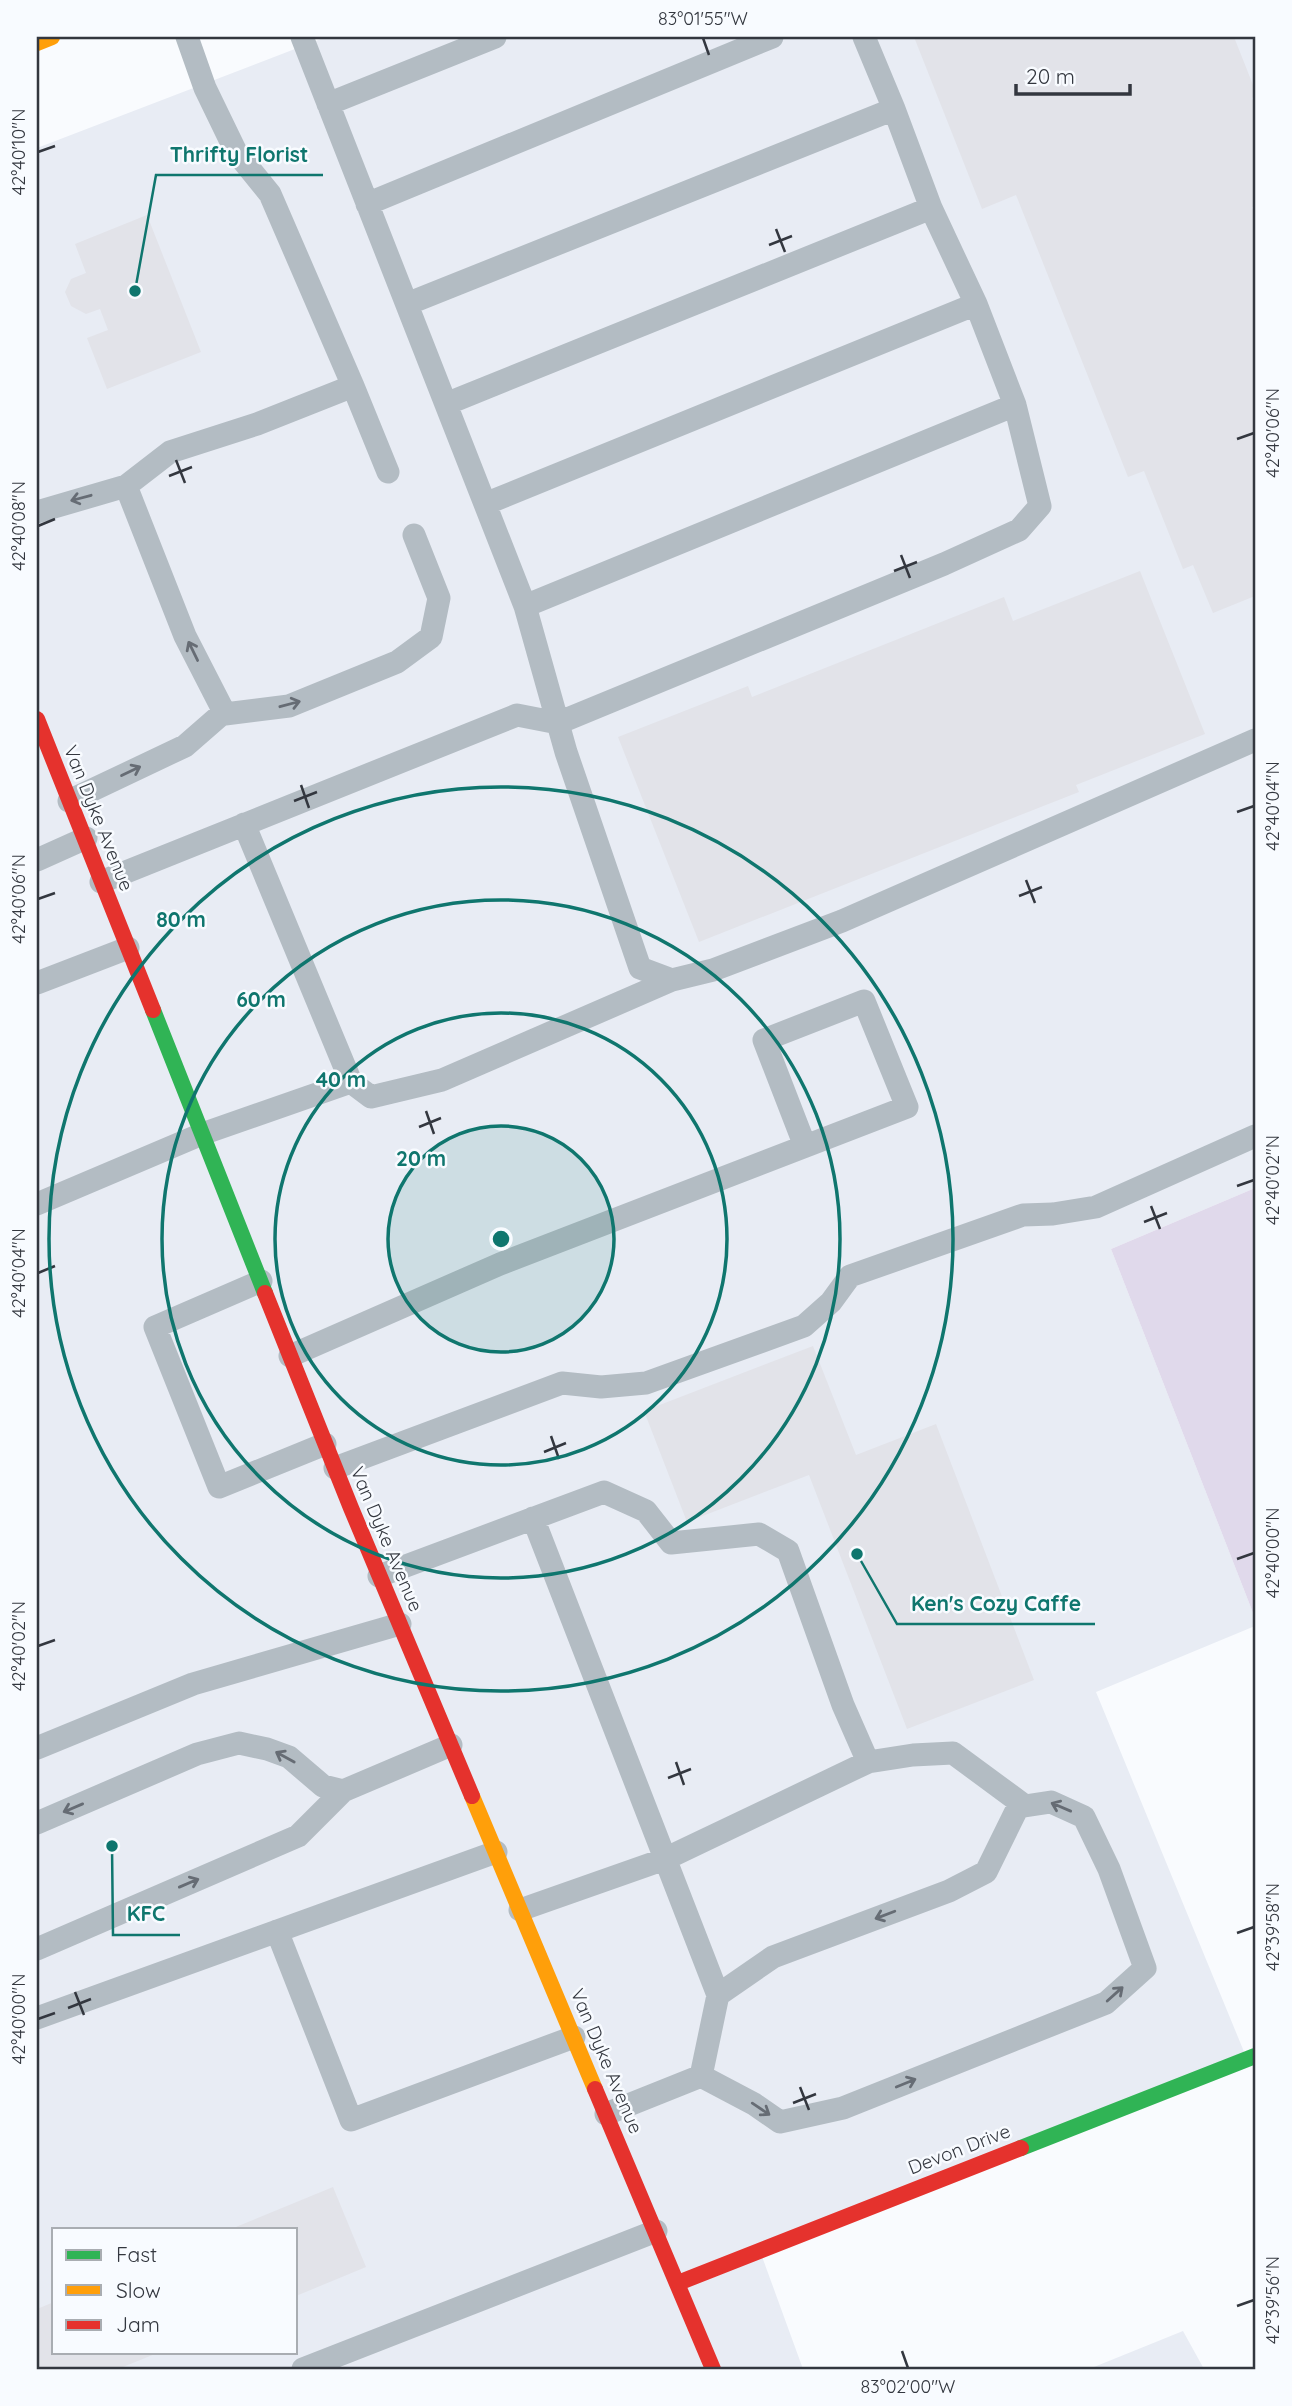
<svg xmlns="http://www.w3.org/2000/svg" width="1292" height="2406" viewBox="0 0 1292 2406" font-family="Quicksand,sans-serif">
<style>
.built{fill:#e8ecf4;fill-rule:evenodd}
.forest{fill:#e0d9eb}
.building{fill:#e2e3e9}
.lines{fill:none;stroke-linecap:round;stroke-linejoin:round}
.lane{stroke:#b3bcc3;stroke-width:23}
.fast{stroke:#30b455;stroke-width:16}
.slow{stroke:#ff9f0a;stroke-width:16}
.jam{stroke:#e5322d;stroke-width:16}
.oneway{stroke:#666c74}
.ticks{fill:none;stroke:#33373f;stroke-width:2.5}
.ring{fill:none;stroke:#0f766e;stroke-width:3.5}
.labels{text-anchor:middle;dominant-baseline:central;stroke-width:5;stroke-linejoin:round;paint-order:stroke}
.street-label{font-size:19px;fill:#33373f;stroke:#f8fbff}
.centre{fill:#0f766e;stroke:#f8fbff;stroke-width:3.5}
.ring-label{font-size:21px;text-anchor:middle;font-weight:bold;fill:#0f766e;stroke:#f8fbff;stroke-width:5;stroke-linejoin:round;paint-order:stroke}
.leader{fill:none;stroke:#0f766e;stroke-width:2.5}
.callout-dot{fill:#0f766e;stroke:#f8fbff;stroke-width:2.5}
.callout-label{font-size:21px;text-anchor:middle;font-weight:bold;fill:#0f766e;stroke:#f8fbff;stroke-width:5;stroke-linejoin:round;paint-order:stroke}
.neatline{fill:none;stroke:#33373f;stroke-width:2.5}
.ticks-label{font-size:18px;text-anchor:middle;fill:#33373f}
</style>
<rect width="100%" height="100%" fill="#f9fbfe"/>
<path class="built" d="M326 37H1255V1188L1111 1249 1255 1618V1626L1096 1692 1247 2059 760 2251 803 2369H37V148ZM54 2229H296V2352H54Z
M1183 2331 1204 2369H1089Z"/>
<path class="forest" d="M1255 1188V1618L1111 1249Z"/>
<path class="building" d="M914 37H1234L1255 90V96L1252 98 1255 107V206L1252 207 1255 216V596L1213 613 1193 565 1183 569 1144 471 1128 477 1016 195 982 209Z
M147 215 201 352 107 389 87 338 108 330 100 309 86 314 71 306 65 292 71 279 86 273 75 244Z
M1140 571 1205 734 1076 785 1079 792 699 942 618 737 748 686 752 697 1004 597 1013 621Z
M813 1346 856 1455 936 1424 1034 1680 907 1729 809 1475 687 1522 644 1411Z
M333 2187 366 2267 296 2296V2229H231Z
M54 2302V2352H160L118 2369H37V2309Z"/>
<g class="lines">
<path class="lane" d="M302 37 525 606 1015 405 976 304 485 504
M864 37 894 109
M328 104 495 37
M367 204 772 37
M407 304 894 109 931 208
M353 386 388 472
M446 404 931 208 976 304
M126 486 185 636 224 712
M37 512 126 486 170 452 257 424 353 386 270 194 236 152 205 88 187 37
M525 606 566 752 640 968 672 980 713 970 842 921 1255 740
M69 801 185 746 224 712 225 714 289 706 397 662 431 637 439 598 414 535
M37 860 86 838
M101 882 517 715 558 723 944 564 1019 530 1040 506 1015 405
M37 983 128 948
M351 1082 371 1097 442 1080 672 980
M37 1204 202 1134 351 1082 244 824
M261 1281 155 1327 219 1487 325 1444
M290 1356 500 1264 907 1107 864 1001 764 1040 805 1146
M335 1468 562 1383 601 1387 646 1383 804 1326 831 1302 850 1276 1023 1215 1053 1214 1096 1207 1255 1136
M533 1518 718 1995
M379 1576 604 1492 646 1511 671 1543 759 1534 788 1551 843 1705 868 1762 913 1755 953 1753 1025 1806
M37 1748 193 1684 400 1624
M37 1823 197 1754 239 1743 267 1749 289 1757 323 1786 343 1791
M520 1910 665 1859 868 1762
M277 1931 351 2120 574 2037
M37 1949 298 1836 343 1791 451 1745
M37 2018 496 1852
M606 2114 701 2076 754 2104 780 2122 843 2108 1106 2003 1145 1968 1109 1869 1084 1817 1051 1802 1018 1807 986 1872 949 1891 773 1957 718 1995 701 2076
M303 2369 656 2231"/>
<path class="fast" d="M153 1010 265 1293
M1021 2148 1255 2056"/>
<path class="slow" d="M37 43 52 37
M472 1796 595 2089"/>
<path class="jam" d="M37 719 153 1010
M265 1293 351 1508 472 1796
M595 2089 713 2369
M678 2283 1021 2148"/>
</g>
<defs><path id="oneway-shaft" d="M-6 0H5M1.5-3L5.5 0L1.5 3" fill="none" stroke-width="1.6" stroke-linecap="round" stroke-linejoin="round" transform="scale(1.75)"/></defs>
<g class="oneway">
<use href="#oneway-shaft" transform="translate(81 498) rotate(165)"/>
<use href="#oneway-shaft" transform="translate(193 651) rotate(-116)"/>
<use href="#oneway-shaft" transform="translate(290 704) rotate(-15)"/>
<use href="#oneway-shaft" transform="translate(131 771) rotate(-26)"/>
<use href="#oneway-shaft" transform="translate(285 1757) rotate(-151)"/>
<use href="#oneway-shaft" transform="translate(1061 1807) rotate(-157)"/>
<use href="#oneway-shaft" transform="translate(73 1808) rotate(157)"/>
<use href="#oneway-shaft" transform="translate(189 1883) rotate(-23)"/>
<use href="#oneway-shaft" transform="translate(885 1915) rotate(159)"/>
<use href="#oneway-shaft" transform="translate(1115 1994) rotate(-42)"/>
<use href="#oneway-shaft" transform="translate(906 2083) rotate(-22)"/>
<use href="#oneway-shaft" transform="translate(761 2109) rotate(34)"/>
</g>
<path class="ticks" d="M703 38 709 55M38 152 55 146M776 229 785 252M769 245 792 236M1237 439 1254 433M176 460 185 483M169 476 192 467M38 526 55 519M901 555 910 578M894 571 917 562M301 785 309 808M294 801 317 792M1237 812 1254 806M1026 880 1035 903M1019 896 1042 887M38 899 55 893M426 1111 434 1134M419 1127 441 1118M1237 1186 1254 1180M1151 1206 1160 1229M1144 1222 1167 1213M38 1273 55 1266M551 1436 559 1459M544 1452 566 1443M1237 1559 1254 1553M38 1646 55 1640M676 1762 684 1785M668 1778 691 1769M1237 1933 1254 1927M75 1992 84 2015M68 2008 91 1999M38 2019 55 2013M800 2087 809 2110M793 2103 816 2094M1237 2306 1254 2300M902 2351 908 2368"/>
<circle cx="501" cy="1239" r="113" fill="#0f766e" fill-opacity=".12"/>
<g class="ring">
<circle cx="501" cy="1239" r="113"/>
<circle cx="501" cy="1239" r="226"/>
<circle cx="501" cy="1239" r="339"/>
<circle cx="501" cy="1239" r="452"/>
</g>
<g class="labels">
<g class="street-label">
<text transform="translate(99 818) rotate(68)">Van Dyke Avenue</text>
<text transform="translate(387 1539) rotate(67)">Van Dyke Avenue</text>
<text transform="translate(607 2061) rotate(67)">Van Dyke Avenue</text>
<text transform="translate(959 2149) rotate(-21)">Devon Drive</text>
</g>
</g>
<circle cx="501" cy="1239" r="10" class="centre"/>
<g class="ring-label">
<text x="181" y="927">80 m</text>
<text x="261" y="1007">60 m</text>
<text x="341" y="1087">40 m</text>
<text x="421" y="1166">20 m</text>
</g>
<path class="leader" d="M135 291L156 175H323M857 1554L897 1624H1095M112 1846L113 1935H180"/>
<g class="callout-dot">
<circle cx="135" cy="291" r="7"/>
<circle cx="857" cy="1554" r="7"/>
<circle cx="112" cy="1846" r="7"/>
</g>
<g class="callout-label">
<text x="239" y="162">Thrifty Florist</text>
<text x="996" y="1611">Ken's Cozy Caffe</text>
<text x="146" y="1921">KFC</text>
</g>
<rect width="1292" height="2406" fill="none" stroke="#f8fbff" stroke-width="77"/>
<rect x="52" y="2228" width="245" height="126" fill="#f8fbff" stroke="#a9adb2" stroke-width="2"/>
<rect x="66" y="2250" width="35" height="10" fill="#30b455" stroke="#a9adb2" stroke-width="2"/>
<text x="116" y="2262" font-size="21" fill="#33373f">Fast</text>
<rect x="66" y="2285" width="35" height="10" fill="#ff9f0a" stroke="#a9adb2" stroke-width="2"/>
<text x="116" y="2298" font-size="21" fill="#33373f">Slow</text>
<rect x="66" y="2320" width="35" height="10" fill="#e5322d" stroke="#a9adb2" stroke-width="2"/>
<text x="116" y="2332" font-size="21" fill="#33373f">Jam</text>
<path d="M1016 84v10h114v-10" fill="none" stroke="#33373f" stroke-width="3.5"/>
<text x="1026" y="84" font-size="21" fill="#33373f" stroke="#f8fbff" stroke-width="5" paint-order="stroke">20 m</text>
<rect x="38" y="38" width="1216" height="2330" class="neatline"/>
<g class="ticks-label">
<text x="703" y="25">83°01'55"W</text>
<text transform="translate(19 152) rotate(-90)" y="6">42°40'10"N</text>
<text transform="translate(1273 433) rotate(-90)" y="6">42°40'06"N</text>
<text transform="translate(19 526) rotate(-90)" y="6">42°40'08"N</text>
<text transform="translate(1273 806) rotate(-90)" y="6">42°40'04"N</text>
<text transform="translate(19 899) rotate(-90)" y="6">42°40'06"N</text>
<text transform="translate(1273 1180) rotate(-90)" y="6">42°40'02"N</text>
<text transform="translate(19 1273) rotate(-90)" y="6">42°40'04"N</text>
<text transform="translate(1273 1553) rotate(-90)" y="6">42°40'00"N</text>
<text transform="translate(19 1646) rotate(-90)" y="6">42°40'02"N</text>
<text transform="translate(1273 1927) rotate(-90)" y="6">42°39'58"N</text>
<text transform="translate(19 2019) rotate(-90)" y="6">42°40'00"N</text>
<text transform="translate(1273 2300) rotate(-90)" y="6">42°39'56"N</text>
<text x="908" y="2393">83°02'00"W</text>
</g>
</svg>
